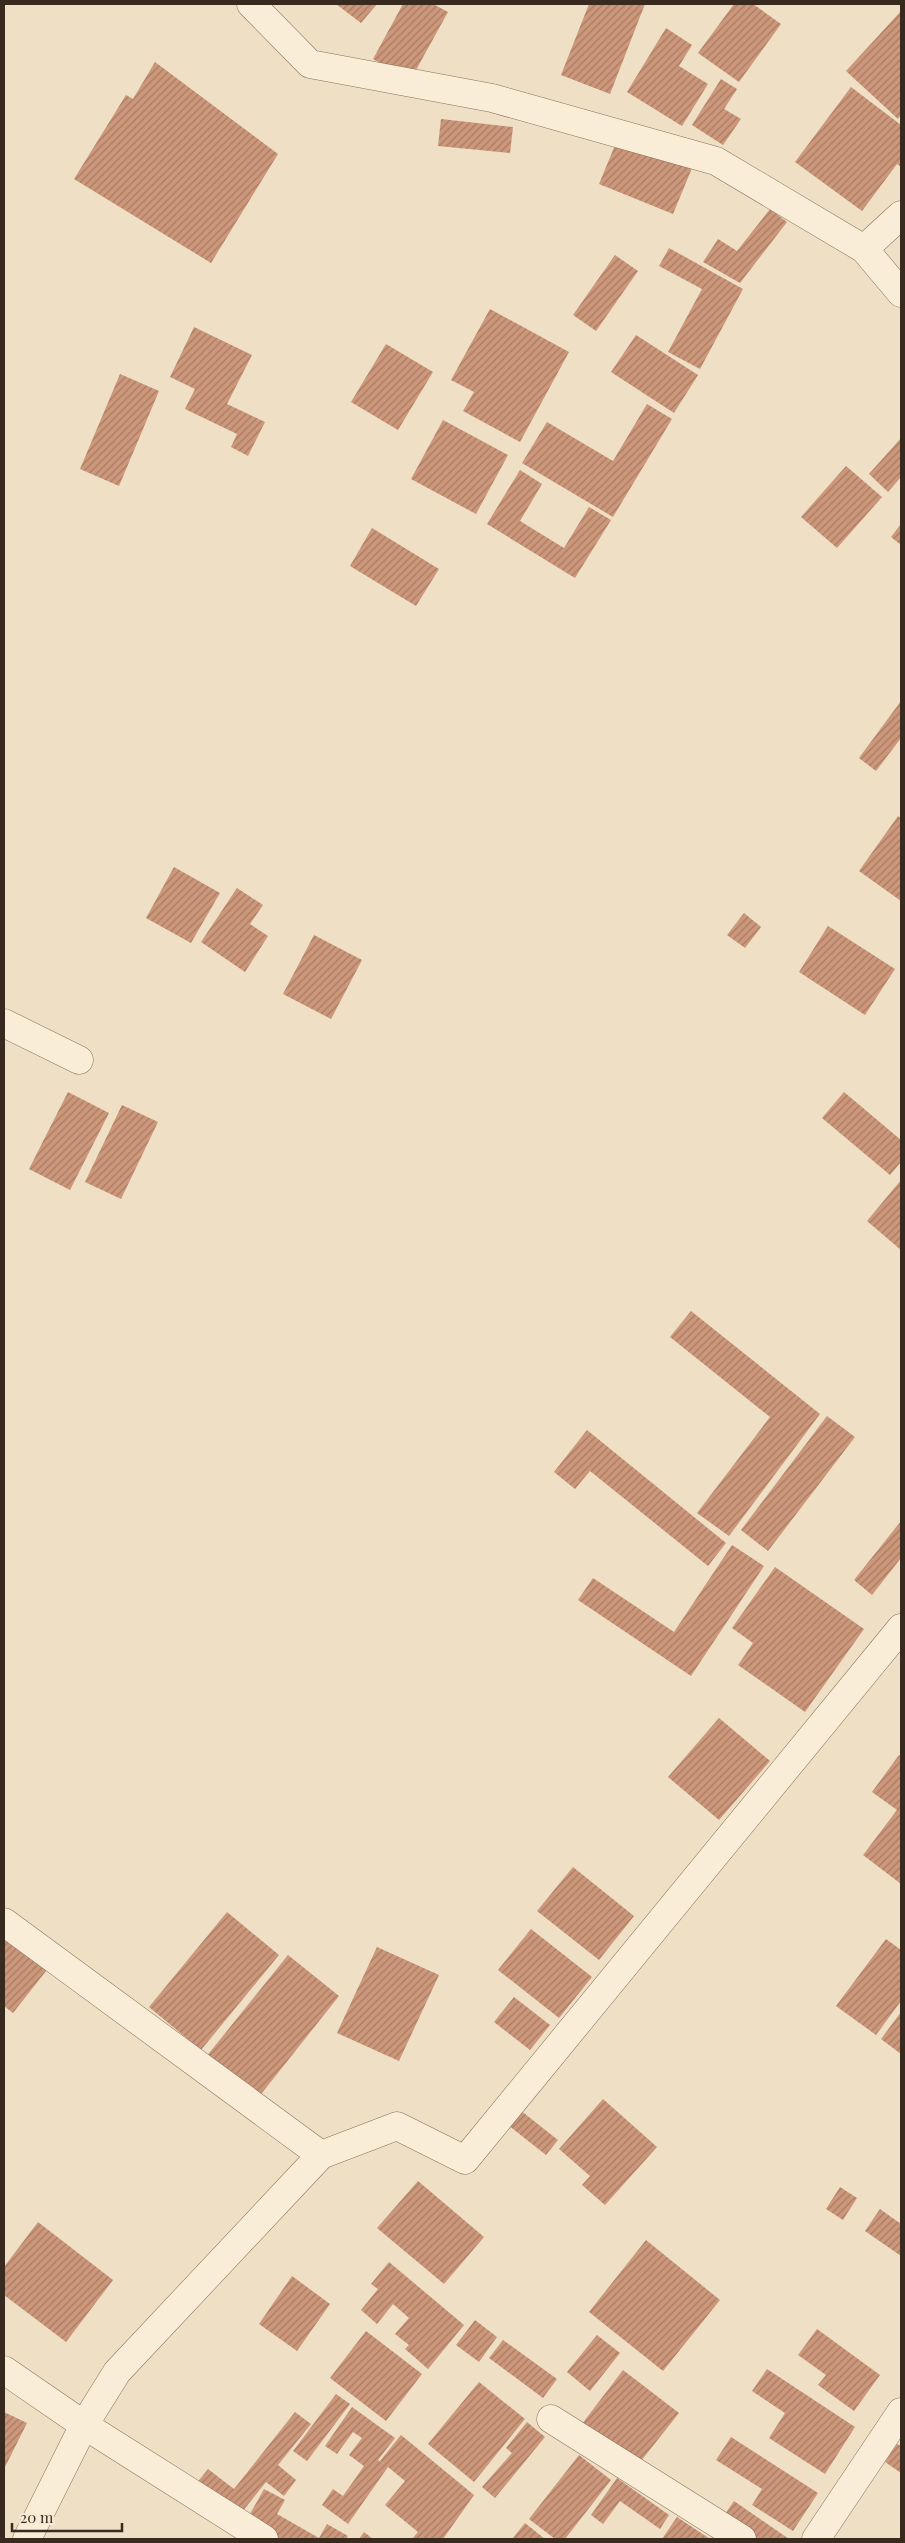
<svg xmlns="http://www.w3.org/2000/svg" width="905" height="2543" viewBox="0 0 905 2543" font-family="'Playfair Display',serif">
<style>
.building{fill:url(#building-hatch)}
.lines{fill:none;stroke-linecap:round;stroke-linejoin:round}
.street-casing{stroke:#89705b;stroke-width:29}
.street{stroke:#f9edd8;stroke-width:28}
</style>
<defs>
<pattern id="building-hatch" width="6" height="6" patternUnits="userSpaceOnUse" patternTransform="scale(1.25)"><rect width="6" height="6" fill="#cc977a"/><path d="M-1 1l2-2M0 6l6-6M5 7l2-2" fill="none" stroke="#a77b63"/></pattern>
</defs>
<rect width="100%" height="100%" fill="#eedfc5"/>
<path class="building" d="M336 4H377L361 23Z
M403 4H433L448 12 411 79 373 59Z
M589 4H645L610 94 561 75Z
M734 4H753L781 24 739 82 698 53Z
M901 11V115L898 119 846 71Z
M666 28 692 45 679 66 708 84 682 126 627 92Z
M155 62 278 154 211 263 74 179 126 95 133 99Z
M721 79 737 89 724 109 741 119 723 145 692 125Z
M851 87 901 125V167L897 164 862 211 795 162Z
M441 119 513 127 510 153 438 146Z
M618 138 692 168 673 214 599 184Z
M770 209 787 222 740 283 703 262 718 239 737 251Z
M669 248 743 289 700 369 668 352 702 289 659 266Z
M615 255 638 271 596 331 573 315Z
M490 309 569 352 520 442 463 411 474 392 451 380Z
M194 327 252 355 227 404 265 422 248 456 231 447 237 434 185 409 195 389 170 377Z
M636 335 698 375 674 413 611 372Z
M386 344 433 372 398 430 351 402Z
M120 374 159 391 119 486 80 469Z
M647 404 672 419 613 517 522 463 547 422 613 461Z
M443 420 508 455 476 514 411 479Z
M901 438V477L888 492 869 474Z
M846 466 882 497 837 548 801 517Z
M520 470 542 484 520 521 564 548 589 507 611 520 575 578 487 524Z
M901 524V545L891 537Z
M372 528 439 569 416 606 350 566Z
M901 701V738L876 771 859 758Z
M898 816 901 818V901L859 871Z
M174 867 220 893 191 943 146 918Z
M237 888 263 905 250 924 268 936 245 972 201 942Z
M744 913 761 927 745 948 727 935Z
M828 926 895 969 865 1015 799 972Z
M314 935 362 960 331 1019 283 994Z
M68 1092 109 1113 70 1190 29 1169Z
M844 1092 901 1140V1162L890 1175 822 1118Z
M122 1105 158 1122 121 1199 85 1182Z
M901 1180V1250L867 1221Z
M691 1311 820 1414 729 1536 697 1513 770 1417 670 1337Z
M827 1416 855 1437 768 1551 741 1530Z
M587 1430 726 1543 708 1566 590 1471 575 1489 554 1472Z
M901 1521V1558L872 1595 854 1580Z
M732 1545 764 1566 691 1676 578 1600 593 1578 674 1632Z
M775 1567 864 1629 805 1712 738 1665 753 1643 732 1628Z
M719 1718 770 1761 719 1820 668 1777Z
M899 1755 901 1757V1884L863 1855 897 1810 872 1792Z
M573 1867 634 1916 599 1960 537 1911Z
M227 1912 279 1955 201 2050 149 2007Z
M4 1929 50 1966 13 2013 4 2006Z
M531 1929 592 1977 559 2018 498 1970Z
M886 1939 901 1950V2001L876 2035 836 2006Z
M377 1947 439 1975 399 2061 337 2033Z
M288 1955 339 1996 258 2098 206 2057Z
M514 1997 550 2025 530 2050 494 2022Z
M901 2012V2054L881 2039Z
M603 2099 657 2147 605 2205 582 2185 590 2176 559 2149Z
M520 2110 558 2140 546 2155 508 2125Z
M418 2181 484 2237 444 2284 377 2228Z
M840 2187 857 2198 843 2220 826 2209Z
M880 2209 901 2224V2256L865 2231Z
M38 2222 113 2280 66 2342 4 2295V2267Z
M646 2240 720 2300 663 2371 589 2312Z
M389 2262 464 2325 428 2369 405 2349 409 2345 395 2334 409 2318 393 2304 377 2324 361 2310 378 2289 371 2284Z
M292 2276 330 2304 297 2351 259 2324Z
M475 2320 497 2337 479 2362 456 2345Z
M817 2329 880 2375 854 2411 818 2385 826 2375 798 2355Z
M366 2331 422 2374 386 2421 330 2378Z
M597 2335 620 2353 590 2391 567 2372Z
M503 2340 557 2379 543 2398 489 2358Z
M767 2369 855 2427 825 2474 769 2438 785 2413 752 2391Z
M623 2370 679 2413 637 2466 582 2424Z
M479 2382 525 2419 474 2482 428 2444Z
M336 2394 350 2404 307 2461 293 2451Z
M352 2407 395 2438 378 2460 385 2465 380 2461 401 2435 474 2495 443 2539H412L418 2532 385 2505 405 2481 388 2467 348 2524 322 2505 333 2489 343 2496 364 2466 349 2455 362 2438 353 2432 337 2454 325 2446Z
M4 2412 27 2423 4 2469Z
M295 2412 311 2424 278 2465 296 2480 284 2496 266 2482 238 2517 196 2484 208 2469 234 2489Z
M527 2422 545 2437 495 2498 482 2487 512 2453 506 2448Z
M731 2437 818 2493 793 2531 752 2505 762 2489 716 2460Z
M897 2444 901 2446V2473L885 2462Z
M579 2455 611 2480 565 2539H555L529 2519Z
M617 2478 669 2515 660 2529 620 2501 603 2524 591 2515Z
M264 2489 285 2500 277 2514 319 2538 327 2524 348 2536 346 2539H274L245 2523Z
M734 2501 789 2539H755L723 2517Z
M677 2517 710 2539H662Z
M525 2523 545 2539H512Z
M364 2532 373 2539H359Z"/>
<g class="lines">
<g class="street-casing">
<path id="street" d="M251 4 310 64 492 98 716 161 864 249 901 293
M864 249 901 215
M4 1023 79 1060
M4 1922 321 2155
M4 2370 84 2425 264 2539
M551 2419 742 2539
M27 2539 84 2425 117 2372 321 2155 397 2126 465 2160 901 1628
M816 2539 901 2412"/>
</g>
<use href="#street" class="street"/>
</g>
<rect width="905" height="2543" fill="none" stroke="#392a1f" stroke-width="10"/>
<path d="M12 2523v8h110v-8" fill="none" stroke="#392a1f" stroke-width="2.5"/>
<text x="20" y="2523" font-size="15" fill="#392a1f" stroke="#f6ead4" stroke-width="4" paint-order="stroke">20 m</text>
</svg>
